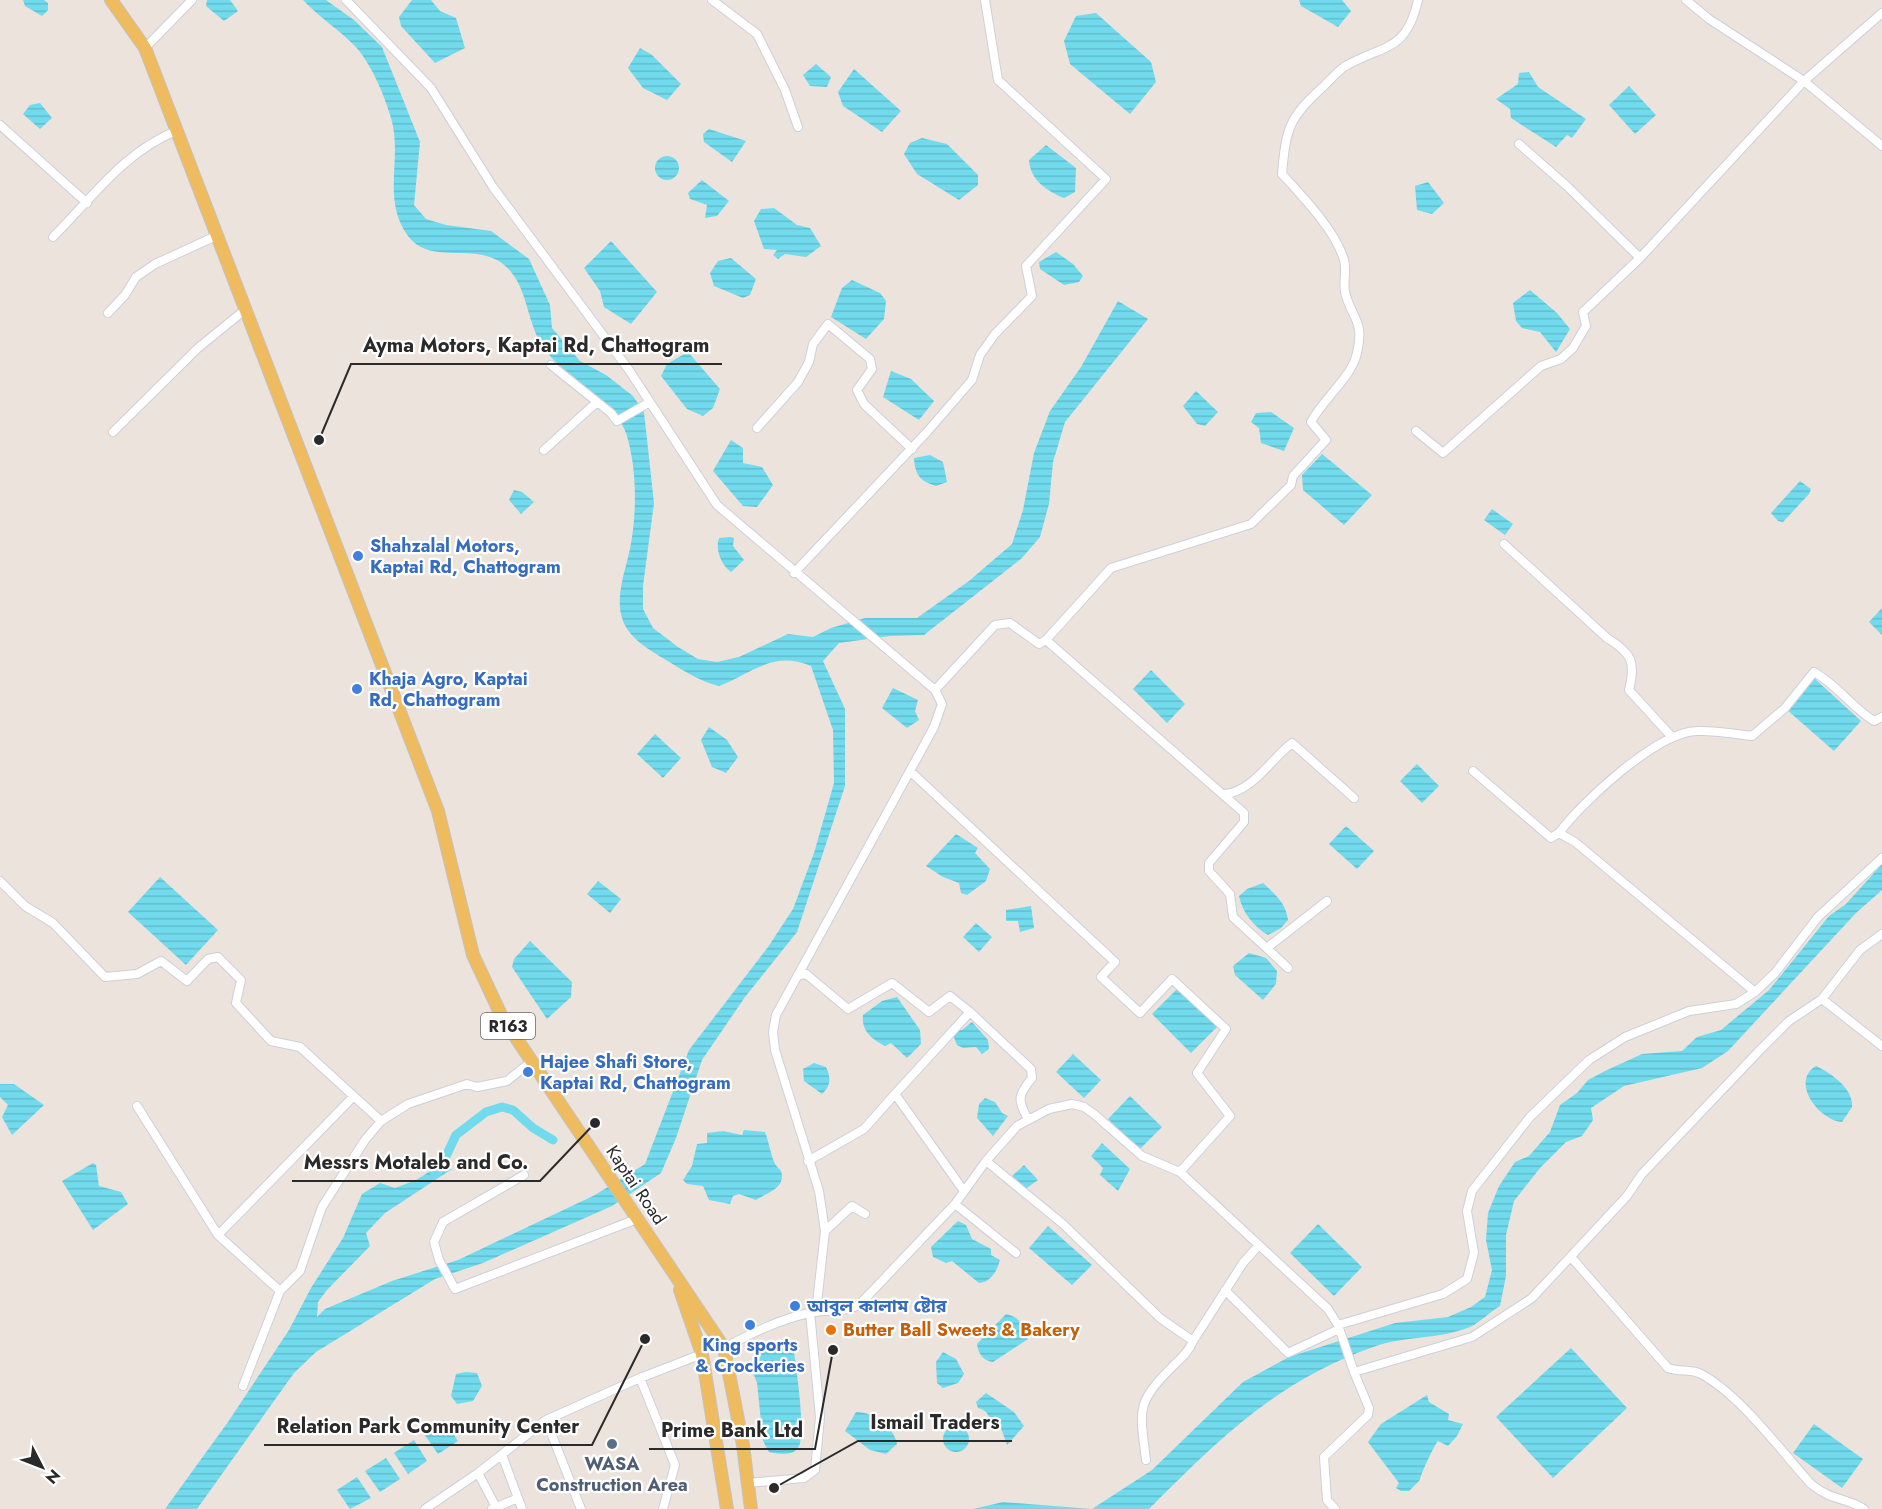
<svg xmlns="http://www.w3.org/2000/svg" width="1882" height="1509" viewBox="0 0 1882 1509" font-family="Jost,'Noto Sans Bengali',sans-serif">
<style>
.water{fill:url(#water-rules)}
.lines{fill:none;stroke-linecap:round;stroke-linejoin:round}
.canal{stroke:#71dbed;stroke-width:9}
.minor-casing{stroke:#cbd0dc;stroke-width:10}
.primary-casing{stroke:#c3c3c3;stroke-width:14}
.minor{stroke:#fff;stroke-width:8}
.primary{stroke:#eebb5f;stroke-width:12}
.shop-dot{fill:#3f7fe0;stroke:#fff;stroke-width:2}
.food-dot{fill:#e8710a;stroke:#fff;stroke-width:2}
.service-dot{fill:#5c6f8a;stroke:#fff;stroke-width:2}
.labels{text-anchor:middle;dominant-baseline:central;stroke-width:4.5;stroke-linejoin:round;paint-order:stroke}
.shield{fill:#fff;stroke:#6a6a6a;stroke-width:1.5}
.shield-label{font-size:16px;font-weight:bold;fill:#2a2a2a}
.shop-label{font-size:18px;font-weight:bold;fill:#366cbe;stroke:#fff;text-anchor:start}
.street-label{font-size:18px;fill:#2a2a2a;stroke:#fff}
.food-label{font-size:18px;font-weight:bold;fill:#c56008;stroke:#fff;text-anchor:start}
.service-label{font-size:18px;font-weight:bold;fill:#4e5e75;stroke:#fff}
.leader{fill:none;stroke:#2a2a2a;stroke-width:2}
.callout-dot{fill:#2a2a2a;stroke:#fff;stroke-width:2}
.callout-label{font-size:20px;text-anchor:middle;font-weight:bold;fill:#2a2a2a;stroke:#fff;stroke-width:4.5;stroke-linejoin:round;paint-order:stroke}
</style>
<defs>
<pattern id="water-rules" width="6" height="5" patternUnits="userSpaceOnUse" patternTransform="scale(1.5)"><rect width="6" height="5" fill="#71dbed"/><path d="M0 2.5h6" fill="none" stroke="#62bccb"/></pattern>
</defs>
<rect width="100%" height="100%" fill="#ece3dd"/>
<path class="water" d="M23 0H44L48 3V10L42 16 25 6Z
M207 0H230L238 11 224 21 206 6Z
M303 0H326L354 20 382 47 420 142 414 205 426 219 446 225 491 231 529 259 550 305 552 328 580 361 606 375 633 396 644 412 654 503 643 586V609L653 628 678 647 698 659 717 662 739 657 788 634 813 637 831 628 865 618H917L969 581 1012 544 1023 510 1034 453 1050 411 1081 367 1118 301 1148 319 1065 422 1053 462 1049 504 1040 537 1022 558 924 635 890 636 839 643 823 661 845 709V786L797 932 745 997 702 1060 676 1138 661 1173 612 1206 483 1263 435 1279 316 1352 294 1373 197 1509H165L228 1422 289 1330 311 1288 343 1238 362 1194 380 1183 395 1188 416 1180 440 1165 452 1169 385 1213 366 1233 370 1246 327 1290 318 1302 317 1317 325 1309 392 1281 458 1260 595 1195 645 1164 689 1050 768 947 793 909 814 853 834 783 833 730 811 666C773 650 753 673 719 686 699 681 684 671 666 660 651 651 630 639 623 621 613 594 629 564 632 537 637 504 636 464 626 433 616 404 566 377 545 350 524 322 530 279 497 260 469 245 429 264 408 236 381 199 403 158 391 118 384 94 371 63 354 45 338 29 319 17 303 0Z
M412 0H431L440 11 456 18 465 48 435 63 401 26 399 17Z
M1299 0H1342L1351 11 1338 27 1301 6Z
M1096 13 1151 62 1156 82 1130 114 1070 64 1064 41 1076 16Z
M640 48 652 55 681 84 667 100 643 88 628 68Z
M816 64 831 77 827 87 810 86 803 75Z
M854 69 901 111 882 132 843 106 838 92Z
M1529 72 1538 87 1586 119 1572 138 1567 135 1556 147 1511 118 1510 109 1496 99 1518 84 1519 73Z
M1629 86 1656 115 1635 134 1609 105Z
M40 103 52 118 40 129 23 114 30 105Z
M709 129 746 141 732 162 704 142 703 134Z
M922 138 947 144 978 175V185L959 200 917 174 904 154 910 143Z
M1046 145 1076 168 1075 192 1064 198C1047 191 1030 180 1029 160Z
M655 168a12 12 0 1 1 24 0a12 12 0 1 1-24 0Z
M702 180 729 201 717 216 705 218 707 205 690 199 688 193Z
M1428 182 1444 203 1432 214 1417 210 1415 186Z
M774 208 797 225 810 228 821 246 806 257 785 254 778 259 773 255 777 250 764 249 754 221 761 209Z
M611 241 657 292 631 324 604 307 600 291 584 268Z
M1056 252 1073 264 1083 276 1079 282 1064 285 1040 269 1039 262Z
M731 258 756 279 750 295 743 298 714 286 710 273 718 261Z
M852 280 880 293 886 301 884 319 866 339 831 317 842 288Z
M1530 290 1557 313 1570 329 1556 352 1540 332 1522 328 1516 321 1513 303Z
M688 352 720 389 713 408 703 416 687 409 661 376 667 364Z
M891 371 911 379 934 401 919 420 883 397Z
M1196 391 1218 412 1205 426 1197 424 1183 406Z
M1271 412 1294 428 1284 451 1261 443 1259 428 1251 422 1256 413Z
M731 440 743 448V463L762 467 773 485 757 507 743 506 713 471Z
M1322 454 1372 495 1344 525 1303 490 1302 475Z
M930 455 943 462 947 482 936 486C920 481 915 475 914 458Z
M1800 481 1811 489 1809 494 1783 522 1778 521 1771 513Z
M514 490 522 492 534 502 521 514 509 500Z
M1492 509 1513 524 1505 535 1484 520Z
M730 537 734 538 733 546 744 560 731 572C721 565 715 549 719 538Z
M1882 608V635L1869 622Z
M1151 670 1185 704 1167 723 1133 689Z
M1814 678 1861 721 1834 751 1786 709Z
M893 688 918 700 915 711 919 720 907 728 882 708Z
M709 727 727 740 738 757 726 773 712 767 701 740Z
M655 734 681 758 663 778 637 754Z
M1417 764 1439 786 1422 803 1400 781Z
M1346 826 1374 851 1357 869 1329 844Z
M956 834 978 848 975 853 990 869 986 881 967 895 961 893 959 883 943 877 926 866Z
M1882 864V890L1856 913 1728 1051 1702 1068 1624 1086 1591 1108 1593 1120 1582 1136 1566 1142 1540 1168 1514 1201 1506 1235V1276L1500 1306C1490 1312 1480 1322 1470 1327 1441 1339 1406 1336 1376 1346 1278 1380 1221 1437 1149 1509H973L1003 1502 1092 1509 1152 1470 1243 1382 1289 1357 1395 1323 1448 1317 1471 1307 1485 1297 1492 1270 1486 1240 1488 1213 1499 1186 1515 1162 1529 1156 1550 1132 1560 1105 1577 1093 1588 1080 1605 1071 1642 1054 1682 1051 1697 1037 1721 1030 1769 990 1829 916 1846 904Z
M160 877 218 930 186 965 128 912Z
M598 881 621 899 610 913 587 894Z
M1263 883C1275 894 1286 903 1288 920L1281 928 1268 935C1254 927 1242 912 1239 896L1247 889Z
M1031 906 1034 928 1020 932 1018 921H1006V910Z
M976 923 992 937 979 952 963 937Z
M530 941 572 982 571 997 547 1019 512 967 514 959Z
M1249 953 1266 958 1277 971 1276 984 1263 1000 1235 975 1233 966Z
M1178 988 1217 1027 1191 1053 1152 1014Z
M897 997 920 1030 921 1044 907 1058 891 1043 885 1046C872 1039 861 1031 863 1015L882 1001Z
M972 1022 988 1040 989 1049 982 1054 976 1047 963 1048 957 1045 953 1035 958 1030H962Z
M1073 1054 1101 1080 1084 1098 1056 1072Z
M814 1063 826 1067C831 1077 831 1086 822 1094L804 1081 803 1069Z
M1816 1066C1831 1073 1854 1089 1852 1107L1842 1122C1818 1120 1790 1081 1816 1066Z
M0 1084H14L44 1105 12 1135 2 1117 8 1105 0 1097Z
M1130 1096 1162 1127 1140 1149 1108 1119Z
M985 1098 995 1102 1002 1113 1008 1116 993 1136 977 1118 979 1104Z
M744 1130 765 1132C769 1142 771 1156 775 1164 776 1166 779 1168 781 1171 787 1188 765 1194 756 1200L739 1194 733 1196 730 1204 709 1200 703 1186 687 1184 683 1180 692 1166 697 1144 707 1143V1133L723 1131 742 1135Z
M1102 1143 1130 1169 1118 1191 1100 1175 1103 1168 1091 1156Z
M93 1163 96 1165 99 1186 121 1192 128 1204 93 1230 62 1181Z
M1024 1165 1038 1180 1024 1190 1011 1177Z
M958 1221 966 1225 972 1239 991 1249V1255L1000 1260C997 1271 991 1282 979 1283L952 1261 946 1263 933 1257 931 1247Z
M1318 1224 1362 1267 1334 1296 1290 1253Z
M1048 1226 1092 1265 1072 1285 1029 1248Z
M1006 1314C1017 1316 1029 1327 1028 1339L993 1362C983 1361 978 1353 977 1344Z
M782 1345 793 1346C796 1364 806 1433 799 1446 794 1457 779 1454 769 1452L763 1441 757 1383 752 1370 753 1359 759 1349Z
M1571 1348 1627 1408 1553 1478 1496 1417Z
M943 1352 956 1359 964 1374 958 1383 943 1388 937 1383 936 1362Z
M466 1372 477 1373 482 1386 473 1401 457 1404 451 1396 456 1374Z
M986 1393 1014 1412 1024 1426 1007 1445 1001 1428 990 1422C989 1414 986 1410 978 1408L976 1402Z
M1427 1395 1429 1402 1449 1414 1448 1420 1463 1424 1457 1436 1448 1446 1438 1441C1435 1444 1420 1475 1420 1480L1409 1491H1401L1396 1488 1399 1483 1368 1442 1381 1424Z
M856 1412C872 1411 895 1428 897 1444L886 1454 870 1450 845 1431Z
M444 1420 458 1441 438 1454 424 1434Z
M1814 1424 1863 1459 1842 1488 1793 1453Z
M943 1439a13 13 0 1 1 26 0a13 13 0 1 1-26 0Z
M414 1440 427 1461 408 1474 394 1453Z
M386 1458 400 1479 380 1492 365 1471Z
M357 1477 371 1498 350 1509 337 1490Z"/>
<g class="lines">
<path class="canal" d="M435 1174 439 1171 456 1135 486 1112 502 1107 513 1110 533 1128 553 1140"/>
<g class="minor-casing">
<path id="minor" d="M346 0 431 88 493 187 629 370 717 505 935 690 942 704 934 727 776 1015 773 1032 775 1050 819 1191 825 1231 816 1312
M712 0 757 34 785 90 798 127
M1686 0 1709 19 1804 81 1882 13
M145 48 192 0
M0 125 87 203
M1519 144 1568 187 1640 258
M53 237C92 198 124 152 176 131
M108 313 125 295 136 277 155 264 216 236
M551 365 611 413 617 421 650 402
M757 428 798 382 809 362 813 344 828 324 870 359 872 369 857 390 864 404 912 449
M1416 431 1443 453 1541 366 1561 359 1573 348 1586 326 1583 312 1640 258 1804 81 1882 146
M113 432 198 348 246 309
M544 450 597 402
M1504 544 1607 638C1632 653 1636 662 1629 690L1671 736
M794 573 927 432 972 380 980 355 995 334 1032 296 1026 266 1106 179 998 80 985 0
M1046 640 1111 568 1251 524 1291 485 1293 476 1326 440 1311 422C1323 399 1352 377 1357 353 1365 320 1351 318 1345 292 1343 282 1347 270 1344 260 1336 231 1302 196 1282 174 1286 128 1289 117 1324 86 1330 80 1337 72 1344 67 1382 44 1406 54 1418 0
M935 690 995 625 1010 623 1039 644 1046 640 1244 813V822L1209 863V871L1230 894 1233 917 1288 968
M910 771 1115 962 1101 977 1140 1013 1172 979 1226 1029 1197 1073 1230 1116 1180 1172
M1473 771 1551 838 1559 833 1575 842 1755 992
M1225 794C1253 791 1271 759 1292 743L1354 798
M1559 833C1582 802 1657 732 1697 731 1714 730 1734 734 1752 736L1785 708 1814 672C1837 685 1852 707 1874 721L1882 717
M0 881 25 906 53 923 105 977 137 974 161 961 187 981 208 959 218 957 241 980 236 1003 271 1041 300 1047 381 1121
M1268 947 1327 901
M800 975 806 974 848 1009 892 983 929 1012 950 996 970 1012 895 1094
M1822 999 1882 1046
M970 1012 1031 1069 1032 1078C1018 1095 1017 1100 1028 1119
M137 1106 218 1235
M808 1161 864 1129 895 1094 964 1191
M986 1161 1063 1224 1160 1318 1193 1341 1243 1263 1259 1245
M524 1175 443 1222 434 1242 439 1260 455 1289 637 1219
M955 1204 1016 1253
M825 1231 852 1206 865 1214
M1571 1257 1668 1368C1678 1372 1690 1369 1699 1373 1738 1392 1782 1452 1811 1484 1833 1502 1846 1497 1864 1509
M1225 1290 1288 1353 1339 1329
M280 1291 300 1271 322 1207 365 1140 381 1121 408 1104 467 1084 477 1087 507 1081 532 1061
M1338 1325 1354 1372 1472 1337 1532 1298 1627 1196 1642 1174 1759 1051 1789 1021 1822 999 1860 950 1882 934
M724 1348C752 1333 778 1320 809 1313 826 1309 843 1313 859 1305L955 1204 986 1161 1017 1126 1049 1109 1072 1104 1084 1107 1094 1114 1142 1156 1180 1172 1328 1309 1338 1325 1443 1294 1467 1279 1474 1253 1467 1211 1472 1191 1530 1117 1589 1060 1625 1037 1689 1011 1736 1004 1755 992 1775 973 1818 917 1882 858
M640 1378 675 1465 663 1509
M243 1386 280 1291 218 1235 354 1096
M546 1420 581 1509
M502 1455 522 1509
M1146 1460C1140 1410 1135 1404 1172 1367 1180 1359 1189 1352 1193 1341
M478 1473 496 1507
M748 1483 804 1478 815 1470 820 1417 810 1312
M425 1509 478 1473 546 1420 640 1378 702 1354
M492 1509 518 1498
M1335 1509 1327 1500 1324 1457 1368 1415 1369 1408 1354 1372"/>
</g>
<g class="primary-casing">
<path id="primary" d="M111 0 145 48 438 811 473 955 502 1017 724 1348 743 1445 751 1509
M680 1290 702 1354 727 1509"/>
</g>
<use href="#minor" class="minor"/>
<use href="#primary" class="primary"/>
</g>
<g class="shop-dot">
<circle cx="358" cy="556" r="6"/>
<circle cx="357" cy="689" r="6"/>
<circle cx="528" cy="1072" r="6"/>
<circle cx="795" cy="1306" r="6"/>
<circle cx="750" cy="1325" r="6"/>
</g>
<circle class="food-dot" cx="831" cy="1330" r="6"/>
<circle class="service-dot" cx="612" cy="1444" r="6"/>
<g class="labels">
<rect class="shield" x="481" y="1013" width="54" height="26" rx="4.5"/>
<g class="shield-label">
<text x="508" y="1026">R163</text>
</g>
<g class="shop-label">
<text x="370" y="546">Shahzalal Motors,<tspan x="370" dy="21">Kaptai Rd, Chattogram</tspan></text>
<text x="369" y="679">Khaja Agro, Kaptai<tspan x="369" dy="21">Rd, Chattogram</tspan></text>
<text x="540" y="1062">Hajee Shafi Store,<tspan x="540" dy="21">Kaptai Rd, Chattogram</tspan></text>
<text x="807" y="1306">আবুল কালাম ষ্টোর</text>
<text x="750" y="1345" text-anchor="middle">King sports<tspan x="750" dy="21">&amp; Crockeries</tspan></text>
</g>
<g class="street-label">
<text transform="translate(636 1185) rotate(56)">Kaptai Road</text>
</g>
<g class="food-label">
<text x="843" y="1330">Butter Ball Sweets &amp; Bakery</text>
</g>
<g class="service-label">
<text x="612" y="1464">WASA<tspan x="612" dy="21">Construction Area</tspan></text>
</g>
</g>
<path class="leader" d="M319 440L351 364H722M595 1123L540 1181H292M774 1488L858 1441H1012M645 1339L592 1445H264M833 1350L815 1449H649"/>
<g class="callout-dot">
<circle cx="319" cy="440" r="6"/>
<circle cx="595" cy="1123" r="6"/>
<circle cx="774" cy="1488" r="6"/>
<circle cx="645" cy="1339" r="6"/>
<circle cx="833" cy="1350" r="6"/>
</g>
<g class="callout-label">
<text x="536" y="352">Ayma Motors, Kaptai Rd, Chattogram</text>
<text x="416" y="1169">Messrs Motaleb and Co.</text>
<text x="935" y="1429">Ismail Traders</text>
<text x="428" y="1433">Relation Park Community Center</text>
<text x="732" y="1437">Prime Bank Ltd</text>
</g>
<g transform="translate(42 1467) rotate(132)" stroke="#ffffff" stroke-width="4.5" paint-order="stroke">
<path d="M0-4.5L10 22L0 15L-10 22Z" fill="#2a2a2a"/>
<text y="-9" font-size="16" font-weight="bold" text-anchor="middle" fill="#2a2a2a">N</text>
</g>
</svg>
